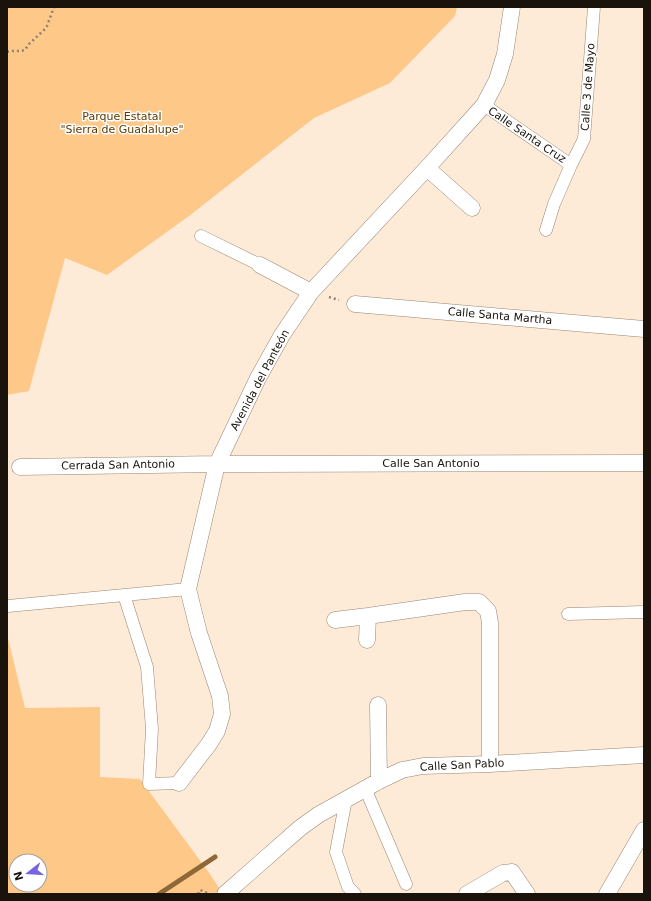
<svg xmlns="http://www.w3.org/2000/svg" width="651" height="901" viewBox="0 0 651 901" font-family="'DejaVu Sans',sans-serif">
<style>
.green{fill:#fec889;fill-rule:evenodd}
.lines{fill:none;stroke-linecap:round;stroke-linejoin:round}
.stream{stroke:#8f6837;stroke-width:5}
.pedestrian-casing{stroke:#978674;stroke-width:13}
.minor-casing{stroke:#978674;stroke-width:17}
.path{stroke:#8f8275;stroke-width:2.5;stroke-dasharray:2 3;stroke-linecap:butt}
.pedestrian{stroke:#fff;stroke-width:12}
.minor{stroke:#fff;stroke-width:16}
.labels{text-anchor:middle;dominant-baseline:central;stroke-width:3;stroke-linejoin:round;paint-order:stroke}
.street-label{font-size:11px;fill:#19130c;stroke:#fff}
.park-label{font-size:11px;fill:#5e3a02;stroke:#fff}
</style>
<rect width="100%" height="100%" fill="#fdebd7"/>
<path class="green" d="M7 7H457L455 16 390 83 314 118 189 216 107 275 65 258 29 391 7 395Z
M7 634 25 708 100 707V777L140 779 210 874 223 894H7ZM16 861H40V885H16Z"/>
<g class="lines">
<path class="stream" d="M159 894 215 857"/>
<g class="pedestrian-casing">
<path id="pedestrian" d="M484 105 571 165
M546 230 554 204 571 165 584 139 594 7
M201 236 260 265
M124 595 147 667 152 729 149 784 179 783
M8 606 188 589
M568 614 644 612
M365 788 406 884
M346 799 336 852 348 887 355 894"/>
</g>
<g class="minor-casing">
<path id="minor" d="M427 168 472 208
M260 265 311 292
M355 304 644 329
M20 467 217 464 644 463
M335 620 368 616 465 602H479L488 611 490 623V764
M367 640 368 616
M378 705 379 781
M179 783 209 744 217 731 222 714 220 696 199 633 188 589 217 464 258 378 282 335 311 292 427 168 484 105 497 80 505 54 512 7
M225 894 300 828 318 815 379 781 402 770 423 766 490 764 644 755
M467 894 503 873 512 872 527 894
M607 894 644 830"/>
</g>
<path class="path" d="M7 52C13 50 19 52 25 50L29 44 45 29 47 26 54 7
M329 297 339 300
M198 894 200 890 210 894"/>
<use href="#pedestrian" class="pedestrian"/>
<use href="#minor" class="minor"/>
</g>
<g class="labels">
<g class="street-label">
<text transform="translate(588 87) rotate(-86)">Calle 3 de Mayo</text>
<text transform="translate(527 135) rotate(34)">Calle Santa Cruz</text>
<text transform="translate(500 316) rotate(5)">Calle Santa Martha</text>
<text transform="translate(260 380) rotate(-62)">Avenida del Panteón</text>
<text x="431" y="463">Calle San Antonio</text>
<text transform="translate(118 465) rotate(-1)">Cerrada San Antonio</text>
<text transform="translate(462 765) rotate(-3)">Calle San Pablo</text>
</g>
<g class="park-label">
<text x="122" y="116">Parque Estatal<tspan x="122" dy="13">"Sierra de Guadalupe"</tspan></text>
</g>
</g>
<rect width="651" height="901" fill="none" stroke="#19130c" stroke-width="16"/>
<g transform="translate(28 873) rotate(253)"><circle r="19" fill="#ffffff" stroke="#a3a19e"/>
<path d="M0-3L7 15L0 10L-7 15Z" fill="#7764de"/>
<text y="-6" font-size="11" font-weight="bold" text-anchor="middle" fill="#19130c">N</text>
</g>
</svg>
